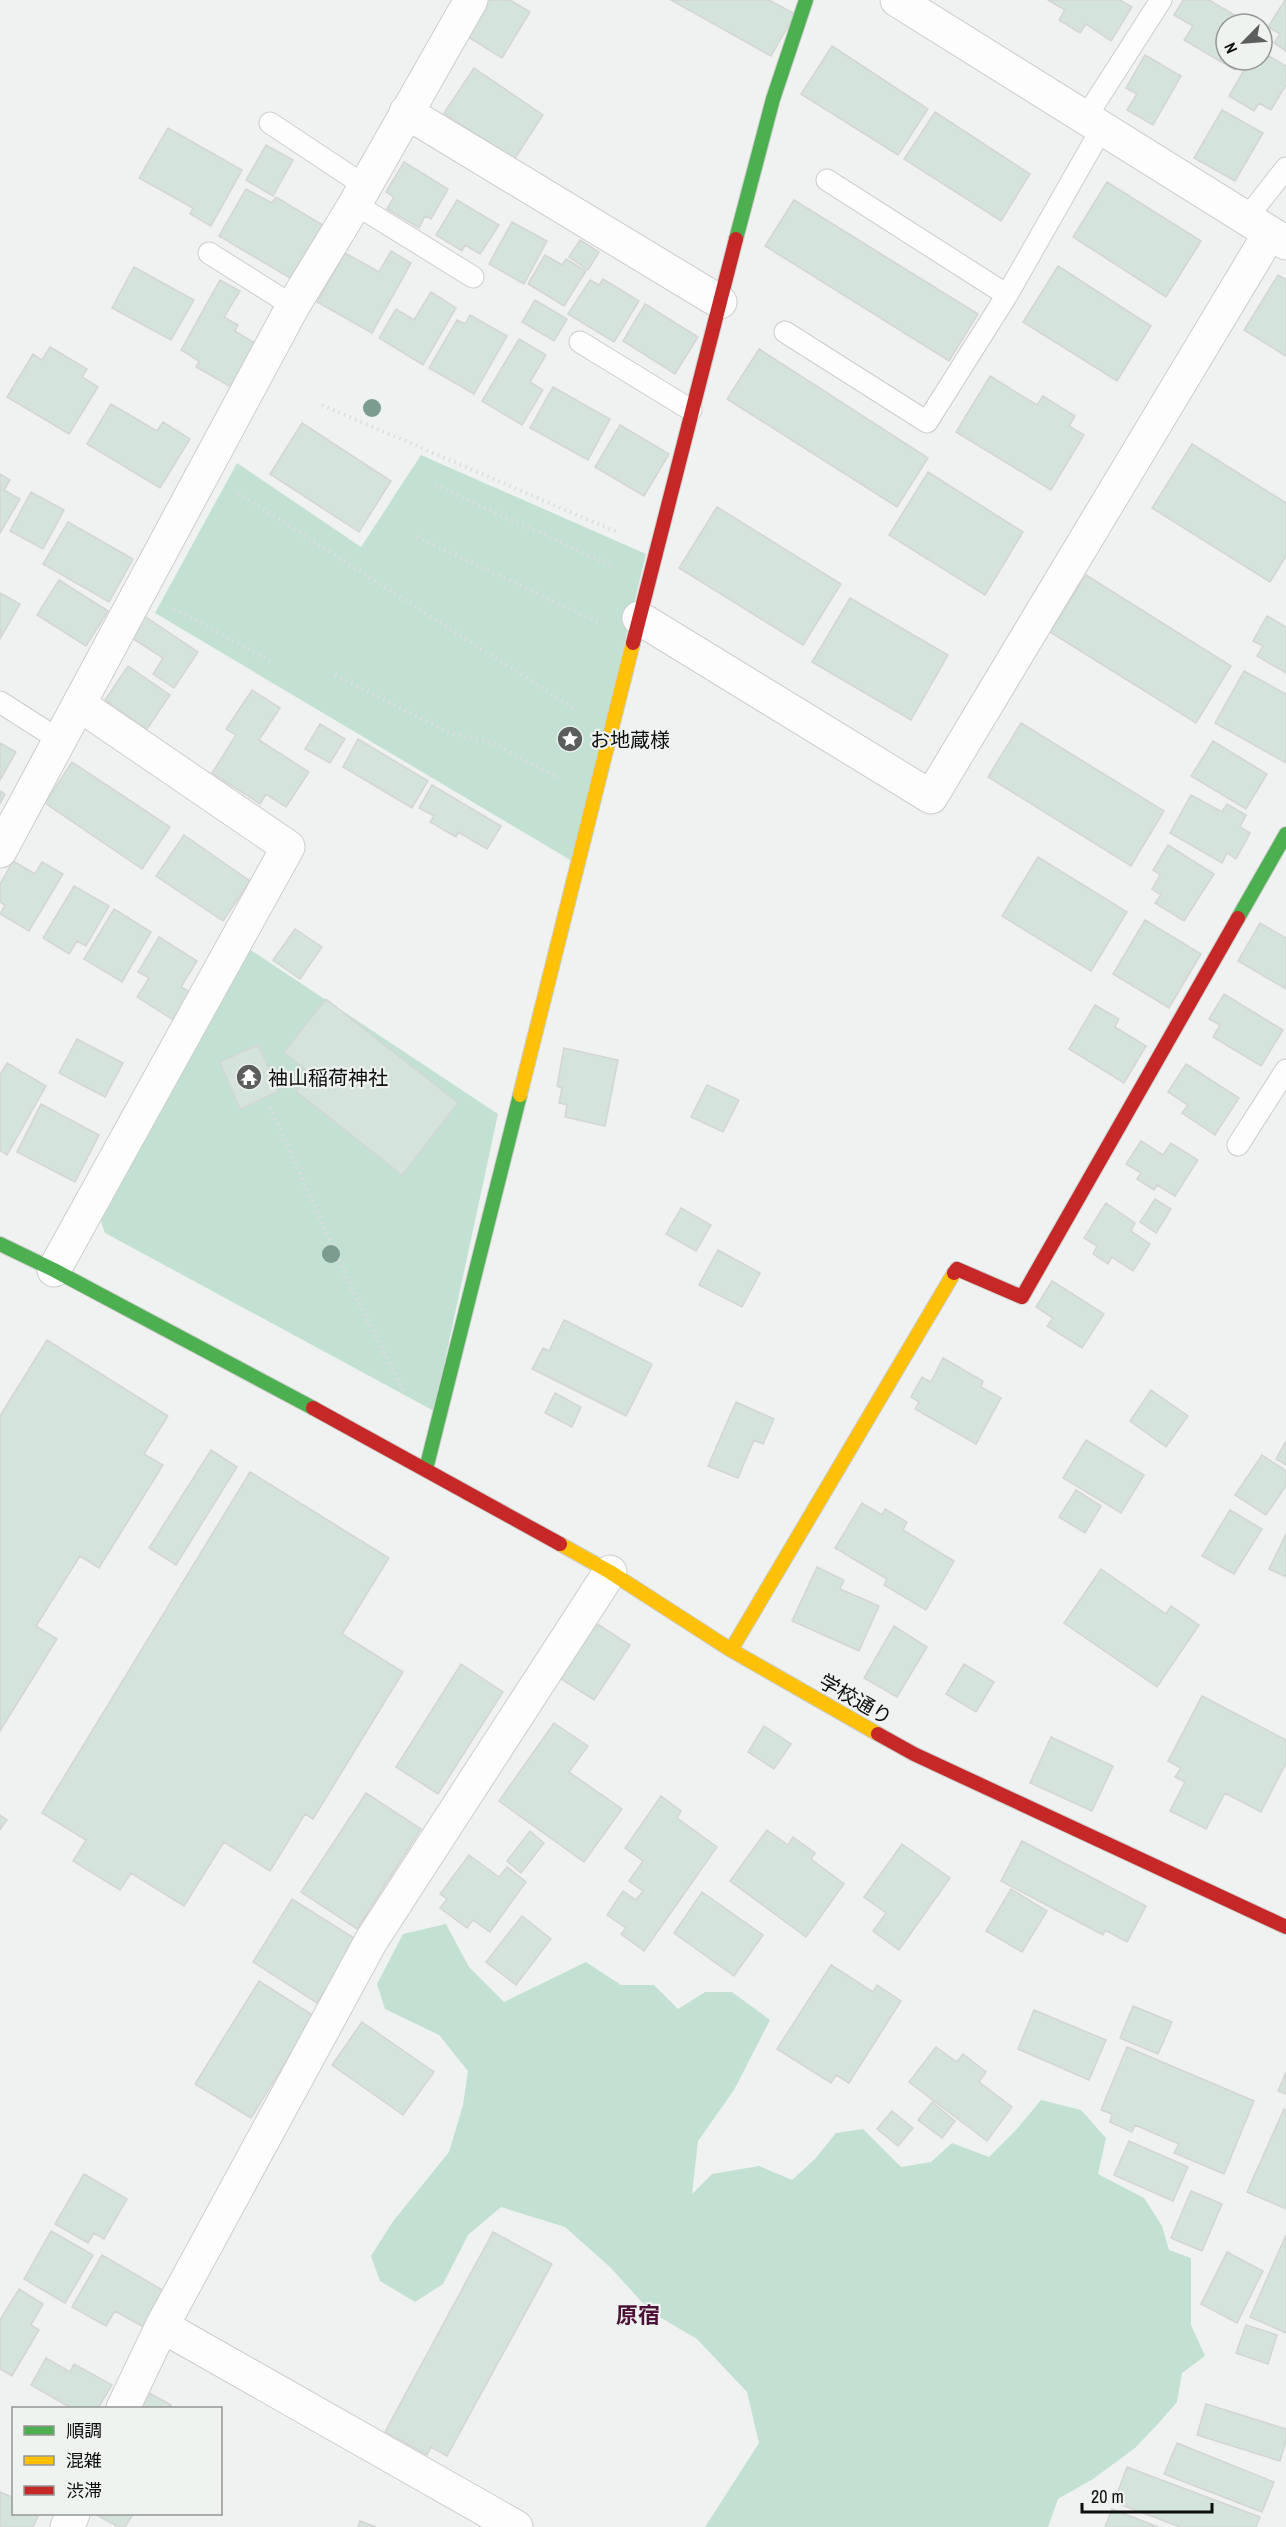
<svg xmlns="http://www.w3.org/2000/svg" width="1286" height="2527" viewBox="0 0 1286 2527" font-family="'Archivo Narrow','Noto Sans JP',sans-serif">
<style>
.green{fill:#c2e1d3}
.building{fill:#d4e3dc;stroke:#d4d6d4;stroke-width:1.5}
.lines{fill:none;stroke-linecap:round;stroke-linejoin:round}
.lane-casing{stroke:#cccecc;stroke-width:23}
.street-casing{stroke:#cccecc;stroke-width:35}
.fast-casing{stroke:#cccecc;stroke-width:16}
.slow-casing{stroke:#cccecc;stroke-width:16}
.jam-casing{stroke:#cccecc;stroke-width:16}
.path{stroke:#dcdddc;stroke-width:4;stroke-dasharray:1.5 4.5;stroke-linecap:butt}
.lane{stroke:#fdfdfd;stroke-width:21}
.street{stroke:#fdfdfd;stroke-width:33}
.fast{stroke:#4caf50;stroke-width:14}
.slow{stroke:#ffc107;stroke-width:14}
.jam{stroke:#c62828;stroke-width:14}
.tree{fill:#7c9c8f}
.labels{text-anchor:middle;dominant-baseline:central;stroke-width:4.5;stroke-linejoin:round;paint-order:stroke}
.poi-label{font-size:20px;fill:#0c0e0d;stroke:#eef3f0;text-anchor:start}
.street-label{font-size:20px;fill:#0c0e0d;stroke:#eef3f0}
.quarter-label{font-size:22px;font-weight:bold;fill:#4e1239;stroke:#eef3f0}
</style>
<rect width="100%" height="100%" fill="#eff2f0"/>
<path class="green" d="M421 455 646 554 572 861 155 613 237 463 361 547Z
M249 949 498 1114 434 1411 105 1233 99 1216Z
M446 1924 469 1967 504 2002 586 1962 621 1985H654L678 2009 705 1992H732L770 2020 734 2090 698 2141 692 2194 712 2174 759 2166 792 2180 815 2159 836 2133 863 2129 901 2167 931 2162 952 2143 989 2157 1016 2130 1041 2100 1081 2110 1106 2138 1098 2174 1144 2198 1162 2226 1169 2250 1191 2258V2325L1205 2356 1182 2373 1177 2402 1157 2425 1135 2448 1093 2479 1058 2499 1048 2527H705L759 2443 747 2392 697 2339 651 2312 610 2267 565 2227 501 2207 468 2235 443 2284 415 2302 380 2281 371 2256 394 2220 449 2152 463 2105 468 2071 439 2035 385 2009 377 1984 403 1934Z"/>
<path class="building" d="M486 0H510L530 12 502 58 465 35Z
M671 0H769L795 14 771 56Z
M1048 0H1120L1132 7 1111 41 1086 24 1080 33 1059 20 1065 10Z
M1183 0H1209L1250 24H1226V60H1241L1235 70 1184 40 1193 26 1174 15Z
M1285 0H1286V51L1274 43 1280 34 1268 27Z
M832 46 928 109 898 155 801 94Z
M1262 52 1286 66V85L1271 110 1259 103 1254 111 1229 96 1250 60H1262Z
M1145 55 1181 76 1153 125 1127 110 1137 94 1126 88Z
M474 68 543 115 514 160 444 113Z
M1222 110 1263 133 1235 181 1194 158Z
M935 112 1030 174 1001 221 904 159Z
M168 128 242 170 211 226 190 214 193 208 139 178Z
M266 145 293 160 273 196 246 180Z
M404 162 448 189 431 219 425 216 419 228 387 209 394 197 386 192Z
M1107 182 1201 241 1166 297 1073 237Z
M246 189 272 203 276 197 326 227 295 281 219 236Z
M457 200 499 225 480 254 465 245 462 251 436 235Z
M794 200 978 314 949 361 765 246Z
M512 222 547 241 524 284 489 264Z
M580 240 599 252 588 270 569 257Z
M391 251 411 263 372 333 317 302 345 253 379 272Z
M545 255 562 265 566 259 586 271 564 306 528 284Z
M1058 266 1151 326 1117 381 1023 322Z
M134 267 194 300 171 340 112 308Z
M1278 275 1286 280V356L1244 330Z
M603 279 639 301 614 342 568 314 590 280 599 285Z
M220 280 240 291 224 317 238 325 235 331 256 344 231 387 196 367 199 361 181 350Z
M431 292 456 308 423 365 379 338 396 309 414 320Z
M535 300 567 319 554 341 522 322Z
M645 304 698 337 675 374 623 341Z
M470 315 507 336 474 394 429 368 457 320 465 324Z
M519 339 546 355 530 382 543 390 522 425 482 401Z
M50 347 87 369 82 377 98 387 69 434 7 397 33 354 42 360Z
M759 349 928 458 897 507 727 399Z
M990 376 1037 405 1043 396 1075 416 1069 426 1084 435 1051 490 956 432Z
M553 387 610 419 588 460 530 428Z
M111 404 157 431 163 422 190 439 160 488 87 444Z
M302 423 391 481 359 532 270 474Z
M620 425 669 454 644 496 595 467Z
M1192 444 1286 503V556L1270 582 1152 508Z
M928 472 1023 532 985 595 889 535Z
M0 474 10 480 4 490 20 499 0 533Z
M31 492 64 510 43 549 10 531Z
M717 507 841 584 803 645 679 568Z
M68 522 133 559 109 602 43 564Z
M1086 575 1231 666 1196 723 1050 632Z
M59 580 108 611 86 646 37 615Z
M0 593 20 604 0 639Z
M850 598 948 655 911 720 812 662Z
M143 615 198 652 174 688 153 674 163 658 129 636Z
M1267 616 1286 627V673L1257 656 1263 646 1253 641Z
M128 666 170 695 147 729 105 700Z
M1244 671 1286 694V763L1215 723Z
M252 690 280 708 259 740 309 772 286 807 266 794 260 804 212 773 236 735 226 729Z
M1021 723 1164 811 1131 866 988 777Z
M320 724 345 739 330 763 305 749Z
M358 739 428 781 412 808 343 767Z
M1213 741 1267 774 1246 809 1191 776Z
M0 743 16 752 0 780Z
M72 762 170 827 142 869 45 803Z
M432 785 501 826 487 849 458 832 456 837 430 822 434 816 419 808Z
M0 791 5 794 0 804Z
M1191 795 1222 812 1227 804 1246 815 1240 827 1250 833 1236 859 1227 853 1222 863 1170 833Z
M184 835 250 881 223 921 156 876Z
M1168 845 1214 874 1184 921 1155 903 1161 895 1152 889 1160 875 1153 870Z
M1038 857 1127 912 1091 971 1002 916Z
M13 861 35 874 42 862 63 874 29 931 0 914 5 905 0 902V884Z
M74 886 109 906 86 946 77 941 69 954 43 938Z
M114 909 151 932 122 982 84 959Z
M1145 920 1201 954 1169 1008 1113 974Z
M1260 923 1286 938V989L1238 961Z
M295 929 322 947 300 979 273 960Z
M159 937 197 961 181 987 192 993 175 1021 137 997 149 978 138 972Z
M1224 994 1283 1030 1261 1066 1213 1037 1220 1025 1209 1019Z
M326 999 458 1103 402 1175 296 1091 310 1073 284 1052Z
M1095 1005 1119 1019 1115 1027 1146 1046 1124 1083 1069 1049Z
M77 1039 123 1063 105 1097 59 1073Z
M258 1045 279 1091 240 1109 220 1062Z
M564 1048 618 1060 605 1126 565 1117 567 1105 559 1103 562 1088 557 1086Z
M7 1063 46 1086 7 1155 0 1151V1075Z
M1186 1064 1239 1098 1215 1135 1182 1113 1188 1105 1168 1092Z
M707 1085 739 1100 723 1132 691 1117Z
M41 1104 99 1135 75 1182 17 1152Z
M1141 1141 1163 1155 1171 1143 1198 1160 1175 1196 1157 1185 1154 1190 1137 1179 1141 1173 1126 1164Z
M1155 1199 1171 1209 1156 1233 1140 1222Z
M1106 1203 1135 1223 1131 1231 1150 1244 1133 1271 1112 1257 1108 1264 1093 1254 1097 1246 1084 1238Z
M681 1208 711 1225 696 1251 666 1234Z
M718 1250 760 1273 742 1307 699 1285Z
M1052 1281 1104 1314 1082 1348 1047 1326 1053 1318 1036 1307Z
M564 1320 652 1364 626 1416 532 1369 543 1348 549 1351Z
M47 1340 168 1416 144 1454 163 1465 99 1568 80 1556 36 1626 57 1639 0 1731V1416Z
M943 1358 983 1381 981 1387 1001 1398 976 1444 915 1409 919 1402 911 1397 922 1377 931 1382Z
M1151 1390 1188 1416 1166 1447 1130 1421Z
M555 1393 581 1407 572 1427 545 1413Z
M736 1402 774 1419 763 1444 754 1440 738 1478 708 1466Z
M1086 1440 1144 1475 1121 1513 1063 1478Z
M1286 1441V1465L1276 1459Z
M211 1450 237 1467 176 1565 149 1548Z
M1262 1455 1286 1471V1486L1266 1515 1235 1495Z
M250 1472 389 1558 342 1634 403 1672 313 1819 305 1814 270 1871 224 1842 184 1906 131 1873 120 1890 73 1861 86 1840 42 1813Z
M1076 1490 1101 1506 1085 1533 1059 1517Z
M862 1503 882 1515 885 1509 907 1522 903 1530 954 1561 926 1610 884 1585 887 1579 835 1548Z
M1230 1510 1262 1529 1234 1574 1202 1556Z
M1286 1534V1577L1269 1569Z
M817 1567 844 1580 840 1589 879 1606 859 1651 792 1621Z
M1101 1569 1166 1614 1171 1606 1199 1625 1157 1687 1064 1623Z
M594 1622 630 1645 594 1700 558 1677Z
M894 1626 927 1647 897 1697 864 1678Z
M461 1664 503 1692 438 1794 396 1767Z
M964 1664 994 1682 976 1712 946 1694Z
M1202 1696 1286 1740V1763L1261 1812 1225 1793 1206 1829 1170 1811 1185 1782 1175 1777 1181 1768 1168 1761Z
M554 1723 588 1746 569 1772 622 1809 584 1862 499 1801Z
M764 1726 791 1744 774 1769 748 1752Z
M1051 1737 1113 1766 1092 1811 1030 1783Z
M366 1793 421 1829 357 1929 301 1892Z
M661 1796 681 1811 677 1818 717 1847 644 1951 621 1934 626 1928 607 1915 623 1891 636 1900 643 1891 629 1881 643 1861 625 1848Z
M0 1815 7 1820 0 1830Z
M767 1830 788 1845 793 1837 815 1853 811 1859 844 1884 806 1937 730 1881Z
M530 1831 544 1843 521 1873 507 1861Z
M1022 1841 1146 1906 1127 1942 1105 1930 1103 1935 1001 1881Z
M902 1844 950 1878 899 1950 873 1931 886 1913 864 1897Z
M469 1855 499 1877 507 1867 526 1882 490 1932 473 1920 467 1928 440 1908 447 1899 440 1894Z
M1011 1889 1047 1911 1022 1952 986 1931Z
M702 1892 763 1935 734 1976 674 1933Z
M292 1899 357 1940 317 2003 253 1962Z
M522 1916 551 1939 516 1985 486 1962Z
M831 1965 873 1992 877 1985 901 2001 849 2083 836 2075 831 2083 777 2049Z
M259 1981 314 2016 251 2118 195 2084Z
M1133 2006 1172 2022 1158 2054 1120 2038Z
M1034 2010 1106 2040 1089 2080 1018 2049Z
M362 2022 434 2072 403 2115 332 2065Z
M936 2047 957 2062 963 2054 986 2072 979 2082 1012 2107 987 2141 909 2082Z
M1127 2047 1254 2101 1224 2174 1174 2153 1179 2144 1135 2125 1132 2132 1110 2122 1112 2114 1101 2110Z
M1286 2072V2094L1278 2091Z
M932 2102 955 2121 942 2138 918 2120Z
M1284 2109 1286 2110V2209L1247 2192Z
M892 2111 913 2128 898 2146 877 2129Z
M1129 2141 1188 2167 1173 2201 1114 2175Z
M84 2174 127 2199 104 2239 94 2233 88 2243 55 2224Z
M1191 2191 1222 2204 1202 2251 1171 2238Z
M51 2231 93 2255 65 2303 24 2279Z
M493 2232 552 2264 447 2456 431 2447 427 2455 385 2432Z
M1286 2235V2333L1250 2317Z
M1227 2252 1263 2271 1237 2323 1201 2304Z
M102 2255 166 2292 145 2328 115 2311 106 2326 72 2307Z
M19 2289 43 2304 31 2325 39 2330 12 2376 0 2369V2320Z
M1246 2325 1277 2335 1268 2364 1236 2353Z
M46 2358 70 2372 74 2364 112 2385 98 2408H71L31 2385Z
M144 2390 171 2405 169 2408H134Z
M1206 2404 1286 2429V2441L1280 2461 1197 2435Z
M1177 2443 1274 2482 1262 2512 1164 2474Z
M1127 2467 1260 2517 1256 2527H1180L1114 2502Z
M0 2492 14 2498V2514H39L33 2527H0Z
M1112 2509 1158 2527H1105Z
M95 2514H133L125 2527H118Z
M360 2521 376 2527H358Z"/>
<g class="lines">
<g class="lane-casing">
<path id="lane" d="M1086 117 1161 0
M270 123 365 186
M827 180 1007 295
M355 204 473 277
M1246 219 1286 168
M209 253 293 306
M785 332 927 422 1007 295 1102 128
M580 342 691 410
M0 702 61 741
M1238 1145 1286 1070"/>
</g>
<g class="street-casing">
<path id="street" d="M897 0 1286 243
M406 112 720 302
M639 618 931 797 1270 233
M0 851 293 306 355 204 471 0
M54 1270 288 847 80 705
M162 2326 516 2527
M123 2408 162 2326 371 1941 610 1572
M67 2527 73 2514"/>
</g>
<g class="fast-casing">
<path id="fast" d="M736 239 773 99 806 0
M1238 918 1286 834
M0 1244 54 1270 313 1408
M426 1469 520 1095"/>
</g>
<g class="slow-casing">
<path id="slow" d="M520 1095 633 643
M560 1544 610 1572 731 1650 878 1734
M731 1650 954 1273"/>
</g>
<g class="jam-casing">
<path id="jam" d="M633 643 736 239
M954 1273 957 1269 1022 1297 1238 918
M313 1408 560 1544
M878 1734 914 1754 1286 1927"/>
</g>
<path class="path" d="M322 405 619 533
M435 485 612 566
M238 493 575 709
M417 537 598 622
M174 609 273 662
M335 675 450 733 493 743 558 778
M270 1107 353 1291 404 1391"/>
<use href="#lane" class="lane"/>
<use href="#street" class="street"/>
<use href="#fast" class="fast"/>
<use href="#slow" class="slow"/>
<use href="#jam" class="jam"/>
</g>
<g class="tree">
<circle cx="372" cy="408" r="9"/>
<circle cx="331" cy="1254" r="9"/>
</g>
<defs>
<g id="sight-disc" transform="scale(1.35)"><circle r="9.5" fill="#5b5e5c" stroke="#eef3f0"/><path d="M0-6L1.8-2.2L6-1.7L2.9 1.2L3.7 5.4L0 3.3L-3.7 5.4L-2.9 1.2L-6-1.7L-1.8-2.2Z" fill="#fff"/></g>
<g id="temple-disc" transform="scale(1.35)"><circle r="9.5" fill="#5b5e5c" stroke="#eef3f0"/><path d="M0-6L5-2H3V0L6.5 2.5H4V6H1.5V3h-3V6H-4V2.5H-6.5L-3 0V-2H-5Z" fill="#fff"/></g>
</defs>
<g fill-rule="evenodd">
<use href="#sight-disc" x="570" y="739"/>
<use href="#temple-disc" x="249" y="1077"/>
</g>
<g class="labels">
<g class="poi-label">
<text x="590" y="739">お地蔵様</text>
<text x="268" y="1077">袖山稲荷神社</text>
</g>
<g class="street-label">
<text transform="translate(856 1699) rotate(30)">学校通り</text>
</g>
<g class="quarter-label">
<text x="638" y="2315">原宿</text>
</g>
</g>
<rect x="12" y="2407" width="210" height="108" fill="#eef3f0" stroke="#949795" stroke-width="1.5"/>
<rect x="24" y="2426" width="30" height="9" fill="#4caf50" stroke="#949795" stroke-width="1.5"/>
<text x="66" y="2437" font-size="18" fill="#0c0e0d">順調</text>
<rect x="24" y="2456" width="30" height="9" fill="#ffc107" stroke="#949795" stroke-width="1.5"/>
<text x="66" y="2467" font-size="18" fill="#0c0e0d">混雑</text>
<rect x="24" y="2486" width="30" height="9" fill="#c62828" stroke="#949795" stroke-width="1.5"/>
<text x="66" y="2497" font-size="18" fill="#0c0e0d">渋滞</text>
<g transform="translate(1244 42) rotate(245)"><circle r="28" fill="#eef3f0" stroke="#949795" stroke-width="1.5"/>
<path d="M0-4.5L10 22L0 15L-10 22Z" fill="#5b5e5c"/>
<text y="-9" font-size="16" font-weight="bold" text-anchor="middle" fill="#0c0e0d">N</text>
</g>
<path d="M1082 2503v9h130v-9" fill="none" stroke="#0c0e0d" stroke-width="3"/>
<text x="1091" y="2503" font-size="18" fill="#0c0e0d" stroke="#eef3f0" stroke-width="4.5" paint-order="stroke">20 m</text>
</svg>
